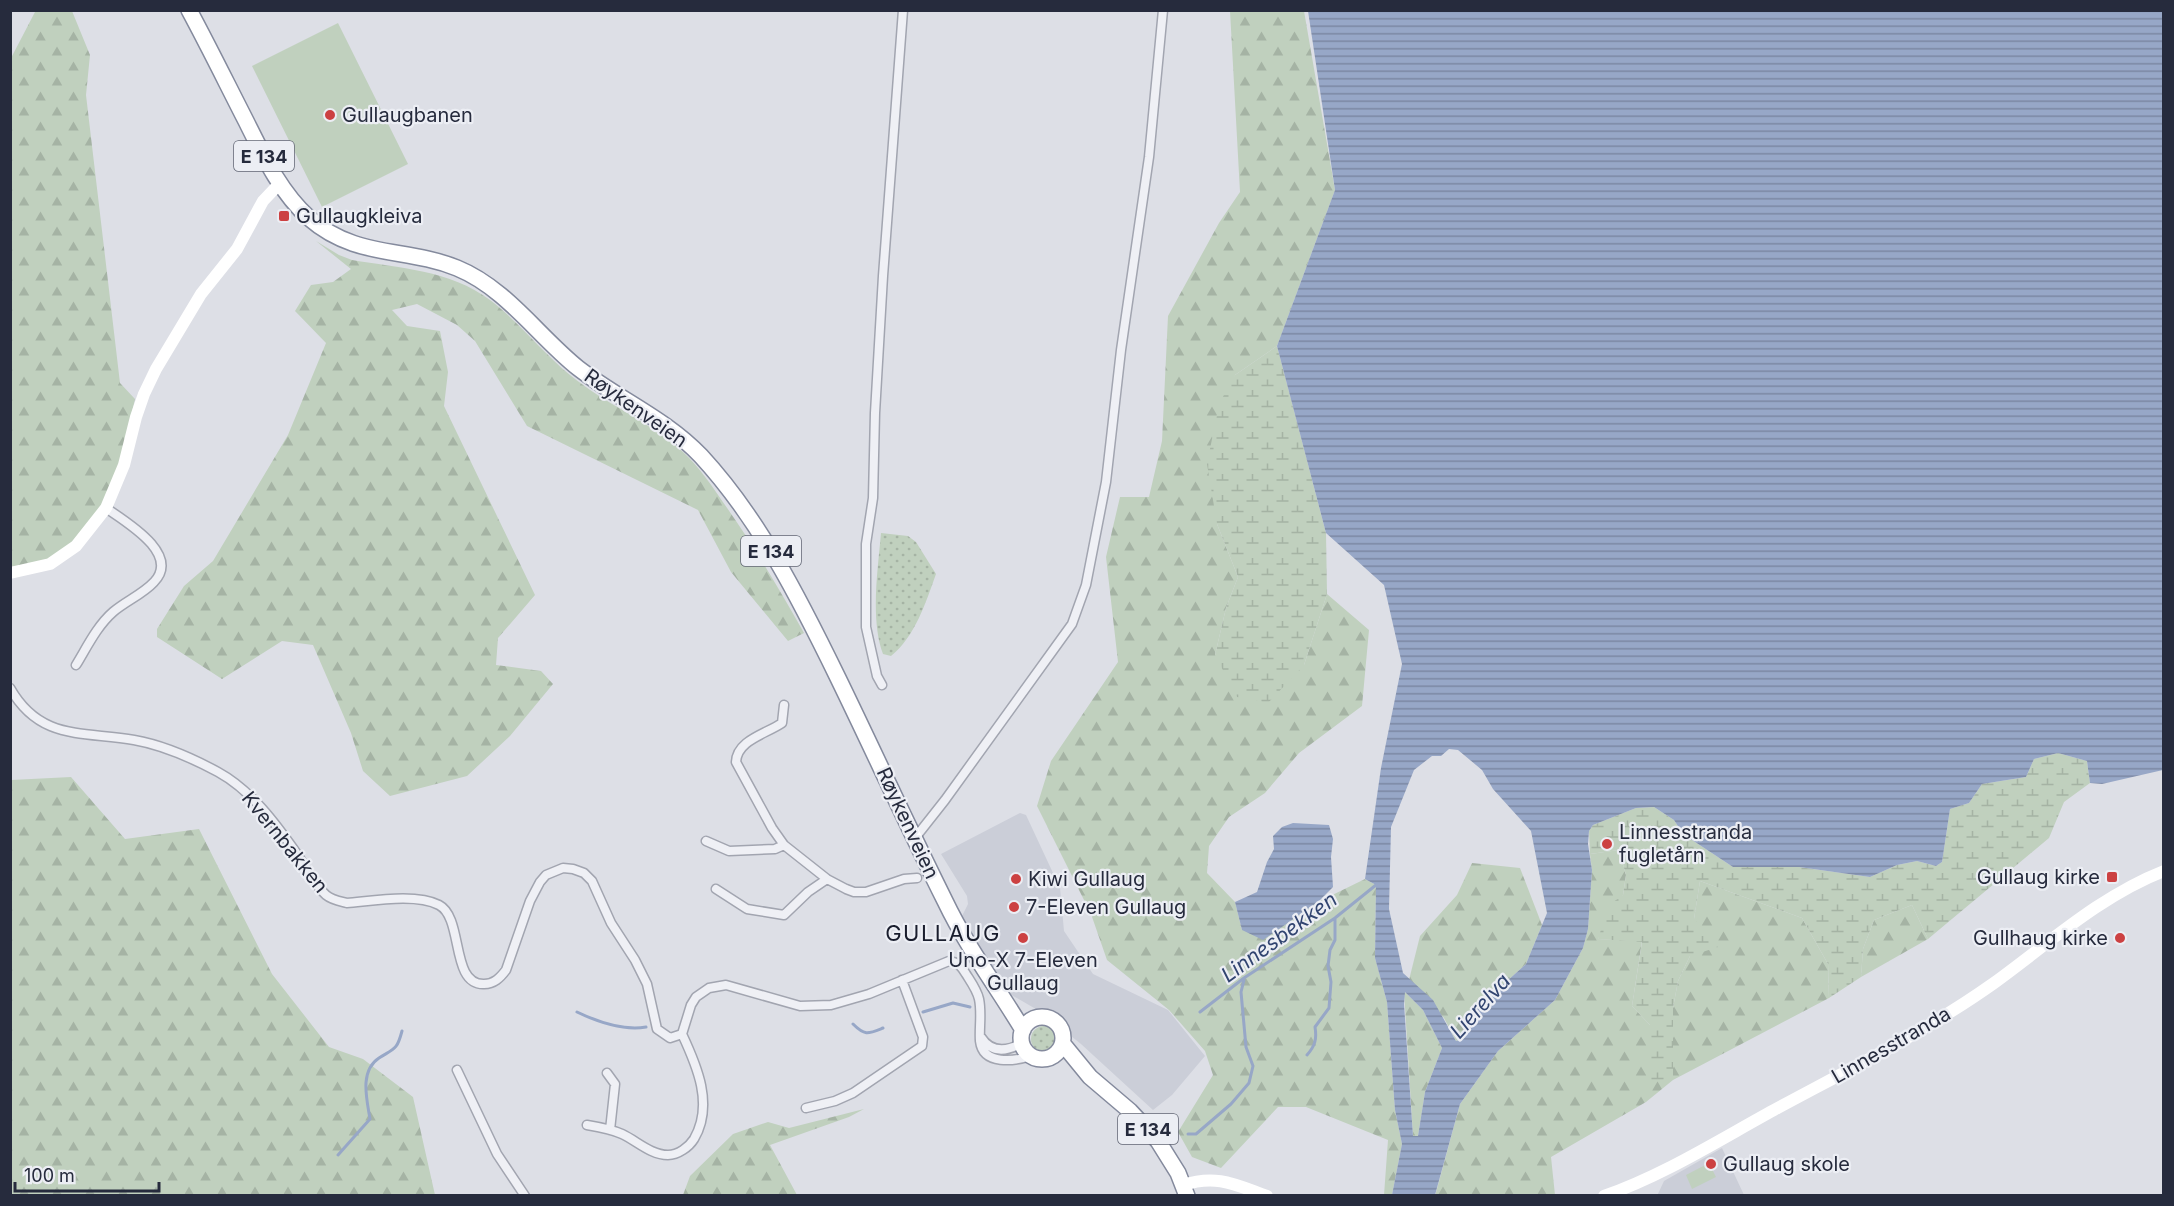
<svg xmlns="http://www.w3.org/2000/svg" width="2174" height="1206" viewBox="0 0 2174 1206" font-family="Inter,sans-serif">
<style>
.built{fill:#cbced8}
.grass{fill:url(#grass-dots)}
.forest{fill:url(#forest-firs)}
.wetland{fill:url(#wetland-marsh)}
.park{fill:#c0d0be}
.water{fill:url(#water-rules);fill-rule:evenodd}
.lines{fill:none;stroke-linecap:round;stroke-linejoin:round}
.stream{stroke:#97a7c7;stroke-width:3}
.street-casing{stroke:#a2a5b0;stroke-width:11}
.highway-casing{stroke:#848a9d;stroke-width:18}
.street{stroke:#eff0f5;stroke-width:8}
.secondary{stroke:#fff;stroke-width:12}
.highway{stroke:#fff;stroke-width:15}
.poi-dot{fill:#cc4142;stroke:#eceef4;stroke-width:2}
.labels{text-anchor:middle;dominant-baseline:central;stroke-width:4.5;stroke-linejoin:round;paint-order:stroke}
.shield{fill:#eceef4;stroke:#616674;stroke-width:1.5}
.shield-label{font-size:18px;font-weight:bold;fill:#262b3d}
.poi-label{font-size:20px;fill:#262b3d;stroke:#eceef4;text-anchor:start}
.street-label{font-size:20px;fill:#262b3d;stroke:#eceef4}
.water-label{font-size:21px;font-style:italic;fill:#314470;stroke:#eceef4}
.quarter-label{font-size:22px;letter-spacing:1.5px;fill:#191d2d;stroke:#eceef4}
</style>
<defs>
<pattern id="grass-dots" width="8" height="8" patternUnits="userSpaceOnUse" patternTransform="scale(1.5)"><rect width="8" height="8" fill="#c0d0be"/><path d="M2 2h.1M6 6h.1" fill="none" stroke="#a5b3a4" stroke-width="1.8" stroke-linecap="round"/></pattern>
<pattern id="forest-firs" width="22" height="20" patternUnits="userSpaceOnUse" patternTransform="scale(1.5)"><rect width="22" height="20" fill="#c0d0be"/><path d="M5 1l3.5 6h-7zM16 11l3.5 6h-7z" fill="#a5b3a4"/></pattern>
<pattern id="wetland-marsh" width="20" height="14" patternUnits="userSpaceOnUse" patternTransform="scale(1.5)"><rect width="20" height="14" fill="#c0d0be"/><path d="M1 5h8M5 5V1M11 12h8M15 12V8" fill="none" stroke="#a5b3a4"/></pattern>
<pattern id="water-rules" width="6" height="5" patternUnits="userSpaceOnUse" patternTransform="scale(1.5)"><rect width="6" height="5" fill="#97a7c7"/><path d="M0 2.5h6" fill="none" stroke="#7b88a3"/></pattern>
</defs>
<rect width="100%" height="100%" fill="#dddfe6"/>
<path class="built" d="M1020 813 1026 815 1060 888 1064 931 1093 974 1168 1010 1205 1056 1172 1095 1153 1110 1081 1044 1041 1012 1008 993 977 946 962 916 968 904 967 896 941 854Z
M1722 1148 1744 1195 1657 1196 1664 1181Z"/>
<path class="grass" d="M881 533 908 536 916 542 936 574C926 602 915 637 891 656L883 654C870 619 878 569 881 533Z
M1031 1039a13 13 0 1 1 26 0a13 13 0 1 1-26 0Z"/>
<path class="forest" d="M39 11H72L90 55 86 95 120 383 135 399 121 461 103 504 73 542 46 561 10 567V60L35 12Z
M1230 11H1304L1335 190 1277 346 1235 375 1217 524 1238 577 1226 608 1215 655 1304 665 1327 594 1369 630 1362 706 1299 753 1265 793 1229 817 1209 846 1207 873 1235 902 1242 930 1318 902 1365 879 1376 885 1375 958 1387 1002 1395 1110 1402 1144 1392 1195H1384L1388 1140 1306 1107H1278L1221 1168 1192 1157 1178 1132 1213 1075 1205 1051 1169 1010 1107 960 1091 914 1037 806 1051 761 1118 662 1106 557 1120 497H1149L1162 441 1168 316 1219 223 1240 192Z
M316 241 339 255 352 260C399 268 450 270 490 300 519 322 542 352 570 375 605 404 649 421 683 452 700 468 712 486 725 505 754 546 779 589 804 633L788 641 731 572 698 510 527 426 475 341 457 325 417 304 392 310 407 326 440 331 448 372 444 406 535 595 498 638 496 665 541 671 553 684 510 736 467 776 390 796 363 771 351 733 313 645 282 641 222 679 157 637V629L184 586 213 561 288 435 326 343 295 311 311 285 333 282 351 269Z
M71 777 125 839 199 829 272 974 329 1047 363 1059 413 1097 435 1195H11V780Z
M1619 850 1626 875 1623 895 1598 939 1642 941 1632 1006 1650 1025V1080L1673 1008 1678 981 1690 956 1694 919 1700 881 1802 918 1828 964 1829 998 1673 1080 1646 1102 1551 1157 1555 1195 1435 1196 1460 1104 1498 1051 1555 1000 1583 948 1588 929 1592 870 1590 854Z
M1472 863 1520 868 1542 925 1526 964 1467 1017 1464 1032 1460 1040 1456 1041 1444 1018 1409 980 1420 936 1457 895Z
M1912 905 1928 939 1861 977 1863 949 1874 920Z
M1404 991 1423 1010 1442 1048 1425 1092 1418 1136H1413Z
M864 1109 849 1117 770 1145 797 1195H683L690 1176 733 1134 768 1122 789 1128Z"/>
<path class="wetland" d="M1277 346 1326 533 1327 594 1304 665 1268 703 1237 697 1215 655 1226 608 1238 577 1217 524 1207 464 1219 404 1235 375Z
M2058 753 2087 761 2090 783 2064 802 2049 838 1928 939 1912 905 1874 920 1863 949 1861 977 1829 998 1828 964 1802 918 1700 881 1694 919 1718 947 1690 956 1678 981 1673 1008V1080H1650V1025L1632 1006 1642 942 1598 939 1609 905 1623 895 1626 875 1619 850 1590 854 1589 831 1593 825 1636 808 1654 807 1674 820 1683 834 1733 867H1799L1870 877 1897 865 1917 861 1936 866 1942 862 1950 809 1969 803 1982 784 2026 777 2034 759Z"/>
<path class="park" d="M338 23 408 164 322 207 252 66Z
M1709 1163 1716 1177 1692 1189 1686 1175Z"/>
<path class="water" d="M1308 11H2163V770L2102 784 2090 783 2087 761 2058 753 2034 759 2026 777 1982 784 1969 803 1950 809 1942 862 1936 866 1917 861 1897 865 1870 877 1799 867H1733L1683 834 1674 820 1654 807 1636 808 1593 825 1589 831 1588 844 1592 870 1588 929 1583 948 1555 1000 1498 1051 1460 1104 1435 1195H1392L1402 1144 1395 1110 1387 1002 1375 958 1376 885 1365 879 1381 768 1402 664 1384 585 1326 533 1277 346 1335 190ZM1449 749 1458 750 1482 770 1493 789 1531 831 1547 913 1526 964 1467 1017 1464 1032 1460 1040 1456 1041 1433 1000 1403 973 1389 909 1391 827 1414 770 1432 756H1441ZM1405 992 1423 1010 1442 1048 1425 1092 1418 1136H1413L1404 1004Z
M1293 823 1329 825 1333 839 1331 857 1333 887 1318 902 1263 940 1242 930 1235 902 1257 892 1267 862 1274 849 1273 836 1282 827Z"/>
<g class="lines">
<path class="stream" d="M577 1012C598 1022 623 1031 646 1027
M923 1012 953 1003 970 1007
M1200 1012 1244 978 1335 918 1376 885
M853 1024C865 1036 868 1034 883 1028
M1307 1055C1315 1046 1317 1039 1315 1027L1329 1008 1331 982 1328 966 1330 950 1335 940V919
M1188 1134H1196L1231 1104 1249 1083 1253 1066 1246 1047 1241 992 1244 980
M338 1155 370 1119C367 1100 359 1071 379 1058 395 1048 397 1050 402 1031"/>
<g class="street-casing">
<path id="street" d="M76 665C87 647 97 626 113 612 126 601 143 594 154 582 181 554 126 522 106 508
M882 685 877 676 866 627V544L873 498 875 413 883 276 903 10
M10 688C40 741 83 731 134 740 163 745 192 758 218 772 251 790 276 824 297 854 306 867 313 884 326 895 332 900 339 901 347 903 372 901 416 893 439 905 464 918 450 985 484 984 494 984 500 978 506 970L530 901 540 882 546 875 563 868 573 869 584 873 592 881 611 923 635 960 647 984 657 1029 670 1038 682 1034 691 1005 696 997 709 988 726 985 800 1006 831 1005 869 994 949 961C958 962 962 967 966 974 971 982 977 990 979 999 982 1013 979 1028 980 1041 983 1066 1015 1061 1031 1056
M784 705 782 723C766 734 737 740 736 762L772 828 784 845 827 879 846 889 854 892H866L904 879 917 878
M915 838 945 800 1072 624 1086 585 1106 482 1121 350 1149 157 1163 10
M706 841 729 851 775 849 784 845
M716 889 747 909 784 915 808 892 827 879
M981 1037C991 1053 1006 1052 1022 1043
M457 1070 497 1154 525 1196
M607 1073 615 1084 610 1130
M806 1108 835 1101 853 1093 922 1046 923 1037 902 980
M587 1125C599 1127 611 1129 622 1134 637 1141 651 1155 668 1155 678 1155 689 1147 694 1139 714 1105 697 1066 682 1034"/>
</g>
<g class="highway-casing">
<path id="highway" d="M189 10C209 47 227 84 246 121 263 155 280 192 309 218 356 259 405 247 457 268 506 288 538 336 578 368 618 399 666 419 701 456 760 520 800 600 838 678 874 752 908 827 945 901 967 947 997 987 1023 1030
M1021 1038a21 21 0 1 1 42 0a21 21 0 1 1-42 0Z
M1063 1044 1090 1077 1130 1111 1158 1141 1178 1173 1187 1196"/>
</g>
<use href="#street" class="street"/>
<path class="secondary" d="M10 573 50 564 76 546 106 508 124 465 136 417 144 394 156 369 201 294 237 249 263 201 280 183
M1183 1185C1217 1174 1236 1185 1267 1196
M1604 1196C1664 1175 1719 1140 1774 1110 1848 1070 1925 1032 1994 983 2048 944 2100 896 2164 871"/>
<use href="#highway" class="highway"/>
</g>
<g class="poi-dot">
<circle cx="330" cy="115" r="6"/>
<rect x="278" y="210" width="12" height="12" rx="3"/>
<circle cx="1607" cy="844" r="6"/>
<rect x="2106" y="871" width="12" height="12" rx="3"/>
<circle cx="1016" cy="879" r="6"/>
<circle cx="1014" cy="907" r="6"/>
<circle cx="1023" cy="938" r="6"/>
<circle cx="2120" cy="938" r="6"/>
<circle cx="1711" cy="1164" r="6"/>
</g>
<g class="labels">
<g class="shield">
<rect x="234" y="141" width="60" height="30" rx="4.5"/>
<rect x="741" y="536" width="60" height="30" rx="4.5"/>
<rect x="1118" y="1114" width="60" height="30" rx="4.5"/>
</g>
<g class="shield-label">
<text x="264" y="156">E 134</text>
<text x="771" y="551">E 134</text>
<text x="1148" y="1129">E 134</text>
</g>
<g class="poi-label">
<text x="342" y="115">Gullaugbanen</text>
<text x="296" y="216">Gullaugkleiva</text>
<text x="1619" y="832">Linnesstranda<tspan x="1619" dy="23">fugletårn</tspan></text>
<text x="2100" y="877" text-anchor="end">Gullaug kirke</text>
<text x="1028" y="879">Kiwi Gullaug</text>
<text x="1026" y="907">7-Eleven Gullaug</text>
<text x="2108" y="938" text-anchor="end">Gullhaug kirke</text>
<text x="1023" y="960" text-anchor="middle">Uno-X 7-Eleven<tspan x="1023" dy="23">Gullaug</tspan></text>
<text x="1723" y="1164">Gullaug skole</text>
</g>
<g class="street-label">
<text transform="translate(636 408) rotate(35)">Røykenveien</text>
<text transform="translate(908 823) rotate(65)">Røykenveien</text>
<text transform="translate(285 842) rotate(51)">Kvernbakken</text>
<text transform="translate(1891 1045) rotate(-30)">Linnesstranda</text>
</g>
<g class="water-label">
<text transform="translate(1279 937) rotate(-36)">Linnesbekken</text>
<text transform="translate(1480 1006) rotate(-48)">Lierelva</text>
</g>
<g class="quarter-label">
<text x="943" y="933">GULLAUG</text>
</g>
</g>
<rect width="2174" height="1206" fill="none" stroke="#262b3d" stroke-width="24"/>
<path d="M15 1182v9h144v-9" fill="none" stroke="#262b3d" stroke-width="3"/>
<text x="24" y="1182" font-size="18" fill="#262b3d" stroke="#eceef4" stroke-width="4.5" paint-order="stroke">100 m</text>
</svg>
